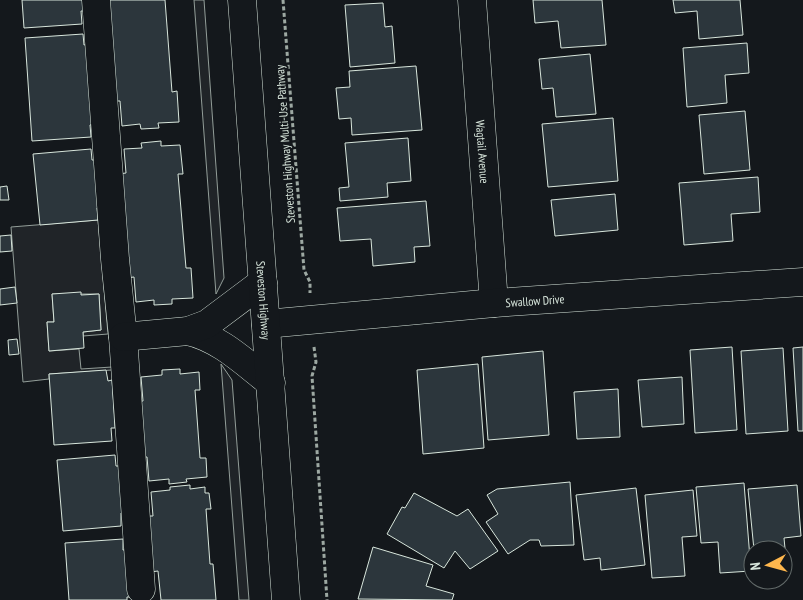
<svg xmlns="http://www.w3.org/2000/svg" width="803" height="600" viewBox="0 0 803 600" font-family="'PT Sans Narrow',sans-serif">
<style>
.green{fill:#202428;stroke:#939e99}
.building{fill:#2c363c;stroke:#d8e6dc}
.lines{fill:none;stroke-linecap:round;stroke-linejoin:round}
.minor-casing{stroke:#d8e6dc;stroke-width:29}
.major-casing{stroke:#d8e6dc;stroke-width:29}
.path{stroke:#9da8a2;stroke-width:3;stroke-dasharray:4 2.5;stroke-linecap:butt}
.minor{stroke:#14181c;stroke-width:28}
.major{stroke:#14181c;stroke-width:28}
.labels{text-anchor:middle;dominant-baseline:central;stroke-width:4;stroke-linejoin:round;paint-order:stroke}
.street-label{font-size:12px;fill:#d8e6dc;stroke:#14181c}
</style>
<rect width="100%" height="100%" fill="#14181c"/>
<path class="green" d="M194 0H204L224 278 216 294Z
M98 220 108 334 83 336V332L101 330 99 294H52L54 322H47L49 351 79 349 81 369 112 367V370L49 374V379L23 382 11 227Z
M221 364 232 380 249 600H239Z"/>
<path class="building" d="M22 0H85V11H81L82 24 24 28Z
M105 0H165L172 92 177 91 179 122 158 123 159 128 141 129 140 124 122 126 120 101H113Z
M533 0H602L606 45 561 48 558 21 535 23Z
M673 0H740L743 35 699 39 697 11 675 13Z
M383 3 385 27 392 26 395 63 350 67 345 5Z
M83 34 84 45 88 44 94 124 90 125 91 137 32 141 25 38Z
M747 43 749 73 725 75 727 103 687 107 683 48Z
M590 54 596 114 556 117 553 88 542 89 539 59Z
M416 66 422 130 352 135 351 118 339 119 336 88 350 87 349 71Z
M745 111 750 170 704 174 699 115Z
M613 118 618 181 548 187 542 124Z
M408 138 411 181 387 183 388 197 340 201 339 188 349 187 345 143Z
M161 141V146L180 145 183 174H178L186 268H191L193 298 172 299V304L154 305V300L136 302 134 277 126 278 118 174 126 173 124 149 142 148 141 143Z
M91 149 92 160H97L101 207 97 208 98 220 40 225 33 154Z
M758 177 760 212 731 214 733 241 684 245 679 183Z
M7 186 9 200H0V187Z
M615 194 618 230 555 236 551 200Z
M426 201 430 246 414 247 415 262 373 266 371 239 340 241 337 208Z
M11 235 12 251 0 252V236Z
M15 287 17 303 0 305V289Z
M81 292V295L99 294 101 330 83 332 84 348 49 351 47 322H54L52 294Z
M17 339 19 354 9 355 8 340Z
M732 347 737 430 695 433 690 350Z
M803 347V431H798L793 348Z
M783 348 788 431 746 434 741 351Z
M543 351 549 435 488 440 482 357Z
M478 364 484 448 423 454 417 370Z
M180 369V374L199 372 200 390H195L200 458H206L207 477 186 479 187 482 169 484V479L149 481 147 457H139L135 402 143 401 141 377 162 375V370Z
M106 370 108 381 112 380 115 428H111L112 441 54 445 49 374Z
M682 377 684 424 642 427 638 380Z
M618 389 620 437 577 439 574 392Z
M115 455 116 466H120L124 513H121V526L63 531 57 460Z
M570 482 574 545 541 546 539 540H530L508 554 486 522 498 514 487 495 497 489Z
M744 483 751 571 720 573 718 542 701 543 696 487Z
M190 485V489L205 487V493H209L211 509H206L210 564H213L216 600H161L158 571 150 572 145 516H153L151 492 170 490V487Z
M797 485 801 536 784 538 787 569H783V550H754L748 489Z
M636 488 645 565 601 570 600 558 584 560 576 495Z
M693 490 697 536 682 537 685 576 652 578 645 495Z
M414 493 457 516 468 509 498 551 470 569 455 551 444 568 387 534 402 507 405 508Z
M123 539V550H128L131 597H127V600H69L65 543Z
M373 547 433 565 426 586 454 594 452 600 358 599Z"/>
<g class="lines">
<g class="minor-casing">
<g id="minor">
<path d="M96 0 115 259 123 337 141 589"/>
<path id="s1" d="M472 0 494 303"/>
<path id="s2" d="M266 324 494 303 803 282"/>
<path d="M188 331C220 338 245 363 271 383"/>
<path d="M123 337 188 331 207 324 263 282"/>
</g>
</g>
<g class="major-casing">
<g id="major">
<path id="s3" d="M242 0 286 600"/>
</g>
</g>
<path class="path" d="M283 0 304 270 310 282V293
M314 347 316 362 312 376 327 600"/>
<use href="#minor" class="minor"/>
<use href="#major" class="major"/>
</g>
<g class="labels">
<g class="street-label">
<text transform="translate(285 144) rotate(-94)">Steveston Highway Multi-Use Pathway</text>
<text stroke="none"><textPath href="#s1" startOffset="152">Wagtail Avenue</textPath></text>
<text stroke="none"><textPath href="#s3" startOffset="301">Steveston Highway</textPath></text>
<text stroke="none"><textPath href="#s2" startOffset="270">Swallow Drive</textPath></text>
</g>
</g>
<g transform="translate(768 565) rotate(264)"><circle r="24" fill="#14181c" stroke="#626a69"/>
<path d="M0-4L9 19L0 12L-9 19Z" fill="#ffb74d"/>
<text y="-8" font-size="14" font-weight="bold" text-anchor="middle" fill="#d8e6dc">N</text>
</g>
</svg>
